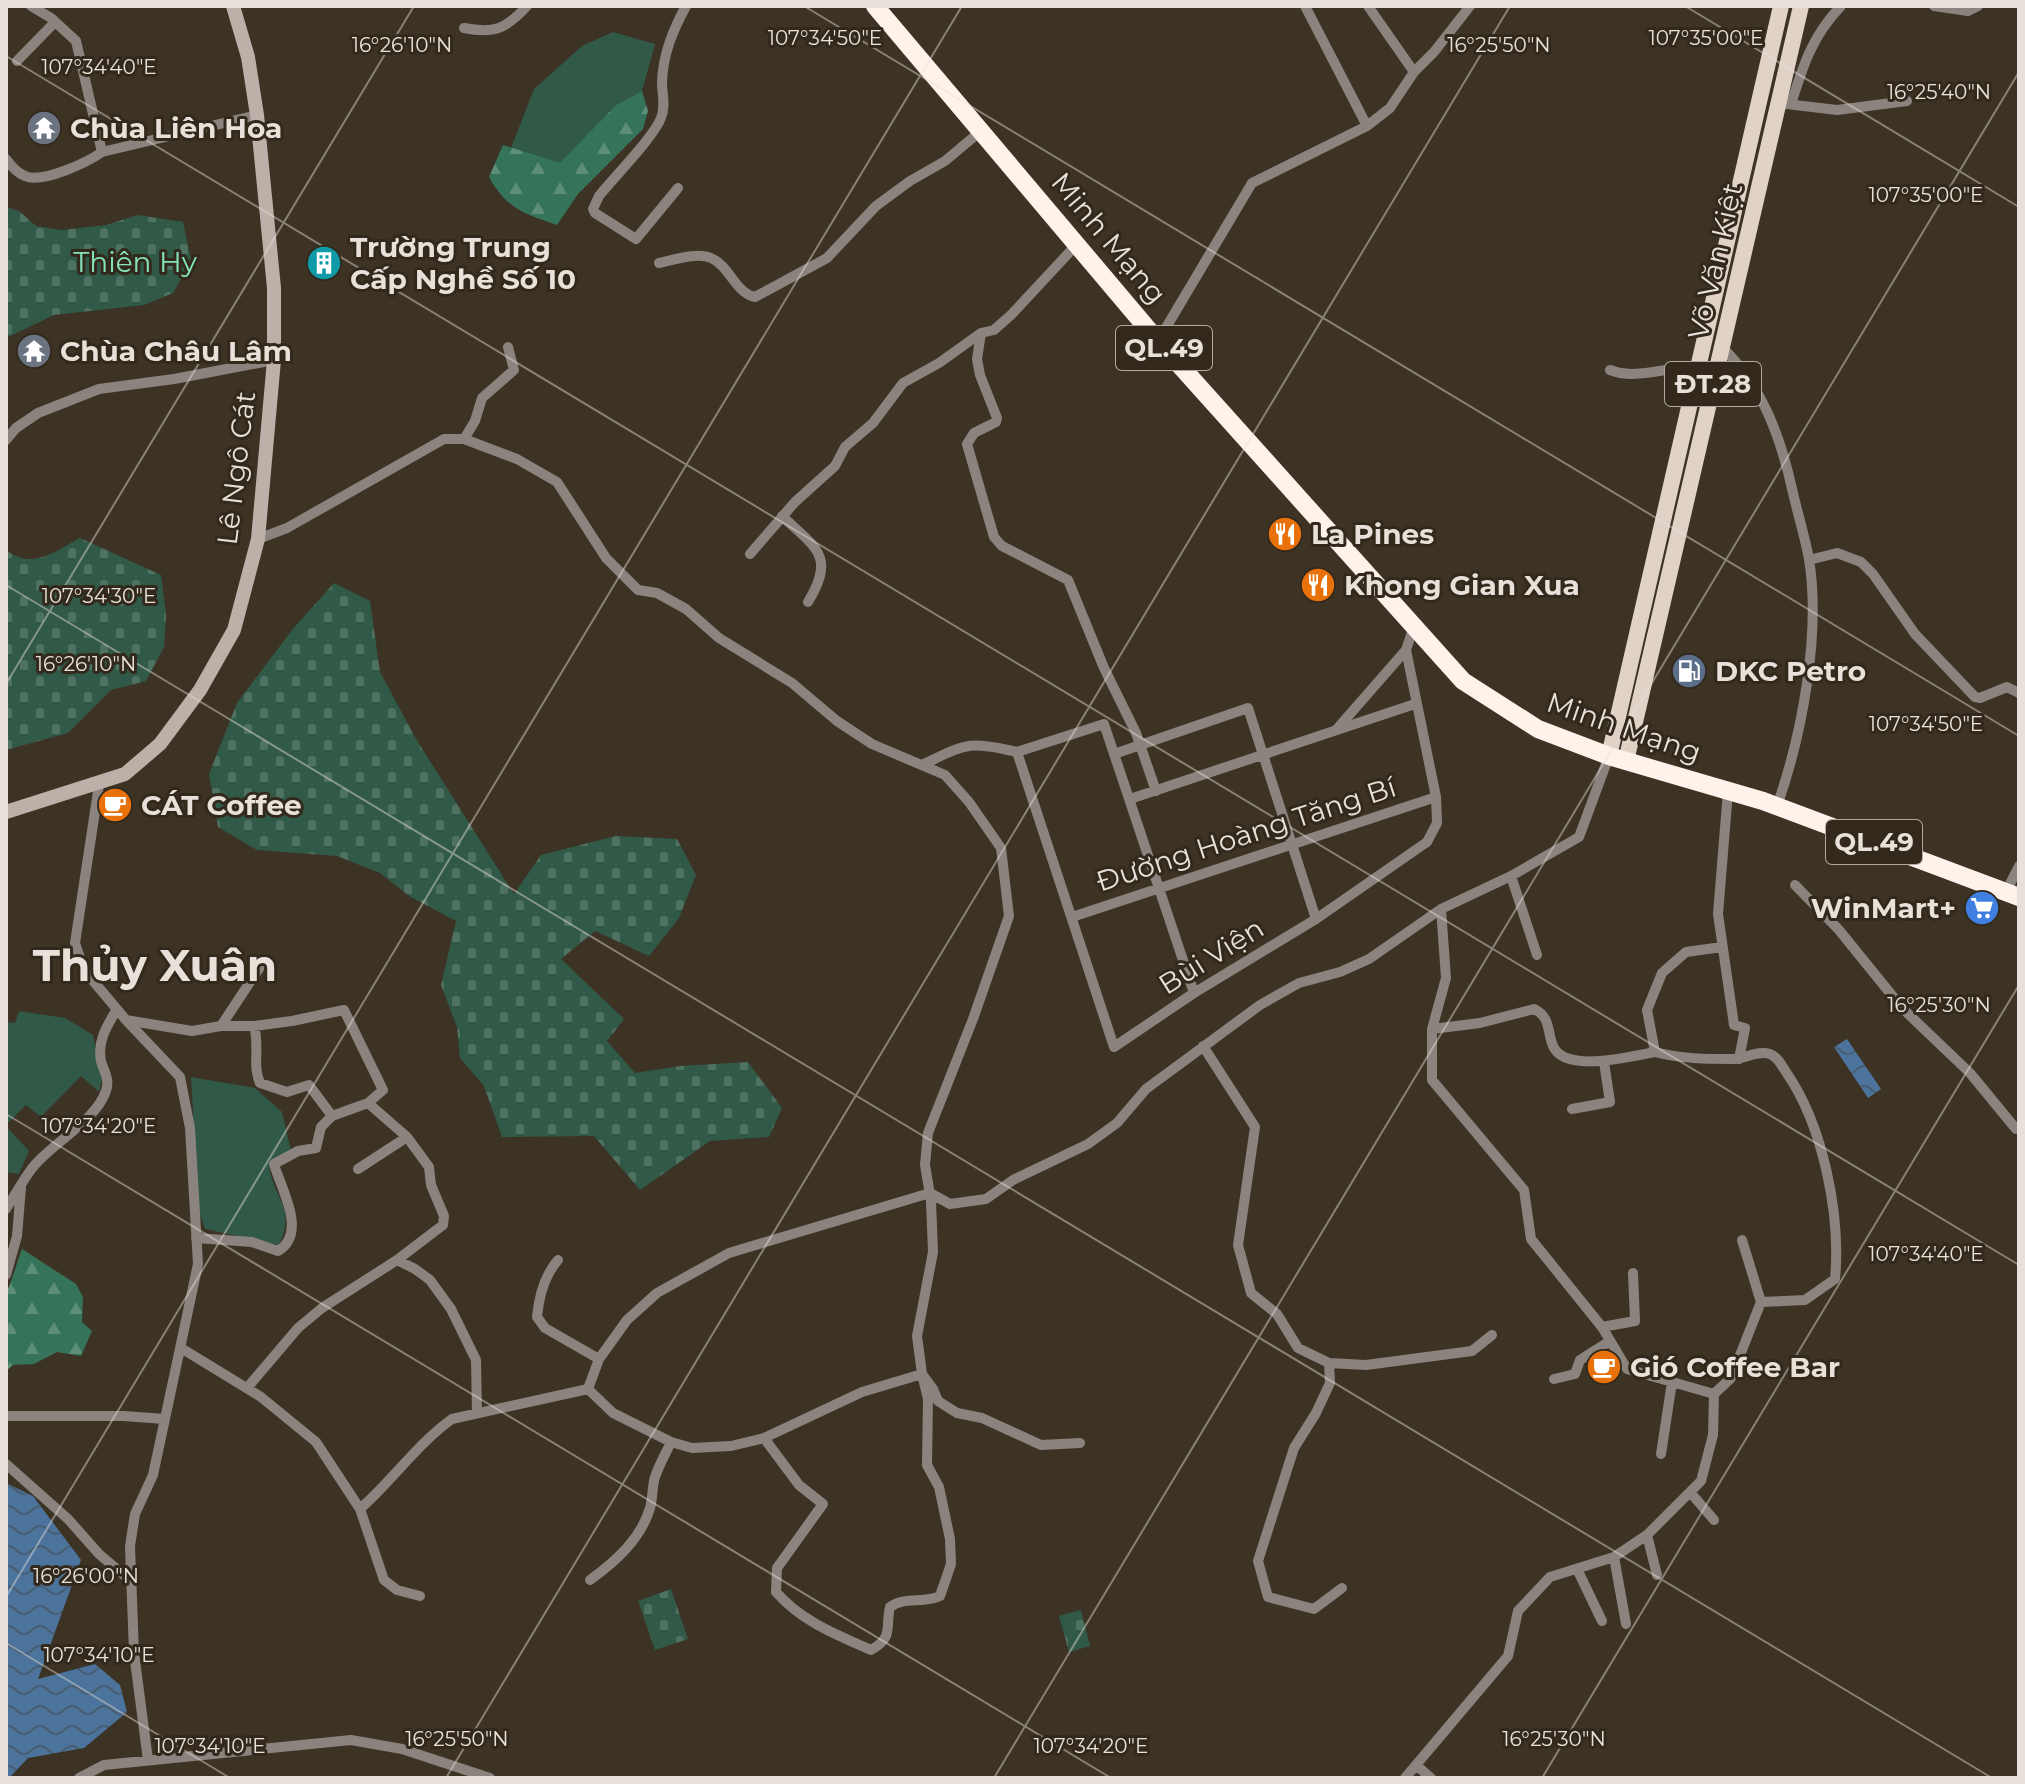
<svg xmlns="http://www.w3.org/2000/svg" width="2025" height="1784" viewBox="0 0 2025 1784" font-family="Montserrat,sans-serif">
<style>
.grass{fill:#315948}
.forest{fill:url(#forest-firs)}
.cemetery{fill:url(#cemetery-stones)}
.water{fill:url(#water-waves)}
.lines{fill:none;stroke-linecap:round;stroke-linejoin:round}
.street{stroke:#8b837e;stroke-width:10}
.secondary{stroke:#bcb0a8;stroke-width:14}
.primary{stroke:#e1d2c8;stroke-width:16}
.highway{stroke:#fef2eb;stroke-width:18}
.ticks{fill:none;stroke:#e7e1d9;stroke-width:2;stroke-opacity:0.45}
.labels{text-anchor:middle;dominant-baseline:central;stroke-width:6;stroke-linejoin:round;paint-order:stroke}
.shield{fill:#32291c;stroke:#b1aaa0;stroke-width:2}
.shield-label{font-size:26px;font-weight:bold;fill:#e7e1d9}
.poi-label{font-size:28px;font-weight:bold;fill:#e7e1d9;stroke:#32291c;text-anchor:start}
.street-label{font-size:28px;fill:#e7e1d9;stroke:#32291c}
.park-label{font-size:28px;fill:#84e2b9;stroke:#32291c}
.town-label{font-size:44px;font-weight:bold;fill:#e7e1d9;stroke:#32291c}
.ticks-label{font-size:20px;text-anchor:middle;fill:#e7e1d9;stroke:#32291c;stroke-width:6;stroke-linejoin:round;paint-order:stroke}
</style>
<defs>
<pattern id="forest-firs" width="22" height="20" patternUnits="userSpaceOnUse" patternTransform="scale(2)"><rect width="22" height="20" fill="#35745a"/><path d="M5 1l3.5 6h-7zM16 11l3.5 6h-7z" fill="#5c8e79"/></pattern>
<pattern id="cemetery-stones" width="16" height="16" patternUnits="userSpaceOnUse" patternTransform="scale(2)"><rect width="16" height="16" fill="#315948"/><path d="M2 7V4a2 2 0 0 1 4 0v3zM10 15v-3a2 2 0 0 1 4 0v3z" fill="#4f7162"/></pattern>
<pattern id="water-waves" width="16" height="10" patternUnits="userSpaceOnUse" patternTransform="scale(2)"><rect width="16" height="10" fill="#4b739c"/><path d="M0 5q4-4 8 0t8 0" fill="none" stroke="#485e73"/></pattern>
</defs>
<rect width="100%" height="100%" fill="#3c3325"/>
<path class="grass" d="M613 32 655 44 642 91 616 105 560 164 511 148 534 89 582 46Z
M19 1011 65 1018 93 1035 102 1079 99 1092 81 1076 41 1117 26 1105 6 1125V1022L15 1023Z
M191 1077 255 1088 282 1112 291 1151 269 1162C270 1196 298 1206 279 1245L205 1229 199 1212Z
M6 1126 29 1151 19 1174 6 1172Z"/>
<path class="forest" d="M642 91 648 111 643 129 578 194 557 225C524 214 507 209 489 177L503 145 560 163 616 105Z
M22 1249 76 1284 83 1297 82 1322 92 1331 81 1356 57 1352 34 1364 13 1365 6 1371V1289L9 1287Z"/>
<path class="cemetery" d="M6 207 19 211 36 226 62 230 106 225 138 215 183 222 191 260 173 293 144 305 54 315 6 338Z
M80 538 161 575 166 615 164 647 146 681 111 690 68 733 6 750V550C33 571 55 551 80 538Z
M334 583 370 601 380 672 416 739 514 894 541 855 616 836 677 839 696 875 679 918 649 956 595 931 561 959 624 1019 607 1041 635 1073 680 1066 748 1062 782 1108 769 1137 710 1141 640 1190 594 1136 502 1137 484 1086 460 1058 457 1027 441 985 456 921 409 896 380 873 337 856 257 850 218 827 209 774 237 703 292 630Z
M671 1589 688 1639 655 1650 638 1601Z
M1081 1610 1090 1646 1069 1652 1059 1616Z"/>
<path class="water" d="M1847 1039 1881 1089 1868 1098 1834 1047Z
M6 1483 33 1496 81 1560 38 1679 95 1664 120 1685 127 1712 84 1748 28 1758 9 1778H6Z"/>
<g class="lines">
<path class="street" d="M31 6 51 18 76 41 102 152 257 115
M1305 6 1367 126
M1368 6 1414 72
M1934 6 1968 11 1978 6
M464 28C494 34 506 29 527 6
M17 61 55 22
M1778 103 1837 110 1907 101
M1791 104C1803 66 1812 36 1841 6
M6 159C11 166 17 173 25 176 42 184 88 162 102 152
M678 188 636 239 595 213 593 209 599 196C614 177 653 138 661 118 666 106 662 94 662 82 663 54 673 30 686 6
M659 263C674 260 697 252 711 258 730 266 735 293 755 297L827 258 876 206 910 181 945 161 982 130
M981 333 977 359 980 375 997 418 996 422 974 433 967 444 994 537 1002 546 1068 580 1104 668 1136 733 1156 791
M1158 341 1252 183 1367 126 1390 108 1414 72 1434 52 1470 6
M1722 347C1763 387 1781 438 1793 493 1798 515 1805 537 1809 559 1821 634 1802 735 1777 806
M1610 370C1637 381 1669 365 1698 368
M464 439 475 421 482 398 514 370 508 347
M6 440 16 428 38 413 99 389 174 379 274 360
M782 516C816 548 836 556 808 602
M258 539 287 528 444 439H464L517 459 557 482 606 558 638 590 657 593 686 609 719 638 792 683 837 721 872 744 945 775 969 802 1001 848 1009 916 973 1019 928 1133 925 1165 931 1201 933 1252 917 1336 922 1374 928 1399 927 1465 939 1487 950 1539 951 1564 940 1596C924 1604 904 1596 890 1607 885 1629 894 1637 871 1650 837 1635 801 1621 776 1592L777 1568 823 1504 799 1485 764 1438
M750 554 795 502 835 466 845 447 873 423 903 383 939 363 981 333 994 330 1012 314 1078 243
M1809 560 1837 553 1861 562 1873 574 1915 634 1975 697 1980 698 2007 687 2019 693
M1336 730 1406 650 1414 626
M1017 752 1114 1047 1194 993 1316 919 1427 842 1437 823 1436 797 1406 650
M1017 752 1104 724 1194 993
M1114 754 1248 708 1316 919
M922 765C966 744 968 740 1017 752
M99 785 75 943 84 970 126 1020 180 1077 190 1128 198 1264 153 1475 135 1514 130 1546 134 1653 148 1760
M1728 791 1718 914 1734 1025 1745 1028 1739 1059
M1130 799 1415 704
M1511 876 1537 955
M1795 885 1839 930 1903 1009 1970 1073 2016 1129
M2006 892 2019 866
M1441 909 1446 978 1432 1029V1080L1524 1190 1531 1239 1602 1327 1627 1369 1714 1394
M1072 917 1436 797
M126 1020 192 1031 221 1026H254L292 1021 344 1010 383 1090 368 1103 332 1116
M221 1026 260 967
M1432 1029 1480 1023 1534 1009C1551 1017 1547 1032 1553 1046 1565 1074 1632 1056 1655 1052L1647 1010 1662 973 1686 952 1722 947
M1203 1046 1255 1127 1238 1245 1251 1293 1277 1314 1298 1348 1329 1363 1330 1383 1316 1413 1294 1448 1258 1561 1268 1597 1314 1609 1342 1588
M1655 1052C1681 1059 1707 1059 1734 1059 1747 1058 1758 1050 1770 1054 1778 1057 1782 1066 1786 1072 1823 1125 1841 1215 1835 1279L1805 1300 1761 1302
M1572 1109 1610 1102 1604 1062
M358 1169 407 1137
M930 1193 950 1204 986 1199 1013 1180 1088 1144 1117 1123 1146 1089 1260 1005 1299 983 1340 972 1369 959 1441 909 1511 876 1579 837 1609 756
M6 1209C15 1195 23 1180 33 1167 53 1142 95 1122 106 1091 110 1079 104 1072 101 1061 97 1041 107 1026 117 1009
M196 1238 252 1242 278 1251C308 1233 281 1189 274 1164L298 1151 316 1148 321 1127 332 1116 309 1085 287 1092 260 1083C252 1066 260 1045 254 1026
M397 1260 415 1269 430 1280 451 1309 476 1360 477 1413
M558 1260C544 1276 539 1296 537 1317L545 1328 599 1359
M6 1275 17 1236 21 1187
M1602 1327 1635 1321 1633 1273
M181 1348 261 1397 316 1442 360 1509 384 1580 397 1590 420 1596
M1329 1363 1366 1365 1472 1351 1492 1335
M1554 1379 1575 1374 1580 1360 1610 1341
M247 1388 298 1328 322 1308 397 1260 443 1225 444 1216 431 1185 429 1167 407 1137 368 1103
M588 1389 613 1413 671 1442 692 1448 731 1446 764 1438 862 1392 922 1374 933 1389 938 1401 957 1413 982 1418 1041 1445 1080 1443
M588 1389 599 1359 627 1320 657 1293 729 1253 930 1193
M6 1416H123L165 1419
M1661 1454 1672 1382
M6 1464 68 1519 99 1554 131 1581
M1690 1492 1714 1520
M360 1509C392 1481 417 1444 452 1419L588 1389
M1647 1535 1657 1575
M1614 1557 1626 1624
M1577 1569 1602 1621
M590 1580C615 1562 641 1539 650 1508 653 1498 652 1486 655 1477 659 1465 666 1453 671 1442
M1416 1765 1431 1778
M79 1778 104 1765 351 1740 402 1749 490 1778
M1405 1778 1508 1656 1518 1611 1550 1577 1614 1557 1647 1535 1701 1481 1713 1435 1714 1394 1731 1378 1761 1302 1742 1240"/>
<path class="secondary" d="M6 812 125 774 160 744 200 690 234 630 258 539 274 360V288L257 115 248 57 233 6"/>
<path class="primary" d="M1609 756 1781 6
M1626 761 1801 6"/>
<path class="highway" d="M875 6 1158 341 1463 681 1538 729 1609 756 1763 801 2019 897"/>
</g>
<path class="ticks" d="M804 6 2019 736M1685 6 2019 207M6 56 2019 1265M6 585 1992 1778M6 684 414 6M6 1114 1111 1778M6 1597 962 6M6 1643 230 1778M446 1778 1510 6M994 1778 2019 72M1542 1778 2019 985"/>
<defs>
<g id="temple-disc" transform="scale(1.8)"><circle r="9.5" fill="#6b7280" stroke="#32291c"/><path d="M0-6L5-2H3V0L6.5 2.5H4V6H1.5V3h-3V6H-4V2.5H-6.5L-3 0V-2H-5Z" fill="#fff"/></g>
<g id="building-disc" transform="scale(1.8)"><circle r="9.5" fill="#0f9aa8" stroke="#32291c"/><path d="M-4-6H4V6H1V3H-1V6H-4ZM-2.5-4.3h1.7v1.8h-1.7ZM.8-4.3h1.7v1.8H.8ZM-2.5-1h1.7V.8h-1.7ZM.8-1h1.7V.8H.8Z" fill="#fff"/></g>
<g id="restaurant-disc" transform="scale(1.8)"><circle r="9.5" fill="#e8710a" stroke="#32291c"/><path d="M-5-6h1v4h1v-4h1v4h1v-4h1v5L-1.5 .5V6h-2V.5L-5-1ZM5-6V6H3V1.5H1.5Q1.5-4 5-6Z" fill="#fff"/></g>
<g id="fuel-disc" transform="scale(1.8)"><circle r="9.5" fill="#5c6f8a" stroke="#32291c"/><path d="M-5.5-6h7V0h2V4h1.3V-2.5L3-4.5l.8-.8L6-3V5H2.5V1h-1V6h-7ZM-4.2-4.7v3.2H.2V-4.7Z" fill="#fff"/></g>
<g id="cafe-disc" transform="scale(1.8)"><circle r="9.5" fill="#e8710a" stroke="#32291c"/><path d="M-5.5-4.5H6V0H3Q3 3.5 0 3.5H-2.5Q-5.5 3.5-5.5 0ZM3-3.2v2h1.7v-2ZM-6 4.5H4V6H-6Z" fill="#fff"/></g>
<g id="supermarket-disc" transform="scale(1.8)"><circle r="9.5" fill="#3f7fe0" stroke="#32291c"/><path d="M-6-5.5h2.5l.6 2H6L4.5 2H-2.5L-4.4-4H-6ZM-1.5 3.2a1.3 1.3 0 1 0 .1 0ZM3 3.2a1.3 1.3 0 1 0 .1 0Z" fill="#fff"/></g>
</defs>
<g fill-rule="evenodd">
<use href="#temple-disc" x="44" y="128"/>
<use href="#building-disc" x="324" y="263"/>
<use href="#temple-disc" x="34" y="351"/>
<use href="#restaurant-disc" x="1285" y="534"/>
<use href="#restaurant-disc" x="1318" y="585"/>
<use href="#fuel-disc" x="1689" y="671"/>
<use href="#cafe-disc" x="115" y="805"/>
<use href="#supermarket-disc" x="1982" y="908"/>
<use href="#cafe-disc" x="1604" y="1367"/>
</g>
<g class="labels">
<g class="shield">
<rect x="1116" y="326" width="96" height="44" rx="6"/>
<rect x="1665" y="362" width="96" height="44" rx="6"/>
<rect x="1826" y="820" width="96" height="44" rx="6"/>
</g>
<g class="shield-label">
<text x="1164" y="348">QL.49</text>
<text x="1713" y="384">ĐT.28</text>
<text x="1874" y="842">QL.49</text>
</g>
<g class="poi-label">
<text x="70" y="128">Chùa Liên Hoa</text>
<text x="350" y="247">Trường Trung<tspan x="350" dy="32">Cấp Nghề Số 10</tspan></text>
<text x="60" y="351">Chùa Châu Lâm</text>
<text x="1311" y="534">La Pines</text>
<text x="1344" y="585">Khong Gian Xua</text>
<text x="1715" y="671">DKC Petro</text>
<text x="141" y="805">CÁT Coffee</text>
<text x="1956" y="908" text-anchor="end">WinMart+</text>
<text x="1630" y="1367">Gió Coffee Bar</text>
</g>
<g class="street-label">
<text transform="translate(1109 238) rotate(50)">Minh Mạng</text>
<text transform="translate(1715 261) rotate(-77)">Võ Văn Kiệt</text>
<text transform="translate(236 468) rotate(-83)">Lê Ngô Cát</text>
<text transform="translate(1624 727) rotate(19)">Minh Mạng</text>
<text transform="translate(1246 834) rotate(-18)">Đường Hoàng Tăng Bí</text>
<text transform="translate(1211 956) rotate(-32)">Bùi Viện</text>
</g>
<g class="park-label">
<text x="135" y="262">Thiên Hy</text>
</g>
<g class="town-label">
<text x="155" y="965">Thủy Xuân</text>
</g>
</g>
<g class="ticks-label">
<text x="1706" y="45">107°35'00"E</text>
<text x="825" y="45">107°34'50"E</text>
<text x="402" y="52">16°26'10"N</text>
<text x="1499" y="52">16°25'50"N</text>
<text x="99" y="74">107°34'40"E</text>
<text x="1939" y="99">16°25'40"N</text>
<text x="1926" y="202">107°35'00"E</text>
<text x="99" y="603">107°34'30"E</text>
<text x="86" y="671">16°26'10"N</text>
<text x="1926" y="731">107°34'50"E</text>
<text x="1939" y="1012">16°25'30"N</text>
<text x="99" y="1133">107°34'20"E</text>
<text x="1926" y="1261">107°34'40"E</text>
<text x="86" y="1583">16°26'00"N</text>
<text x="99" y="1662">107°34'10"E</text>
<text x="457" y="1746">16°25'50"N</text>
<text x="1554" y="1746">16°25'30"N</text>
<text x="210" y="1753">107°34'10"E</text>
<text x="1091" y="1753">107°34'20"E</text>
</g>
<rect width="2025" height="1784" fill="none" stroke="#e7e1d9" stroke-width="16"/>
</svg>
